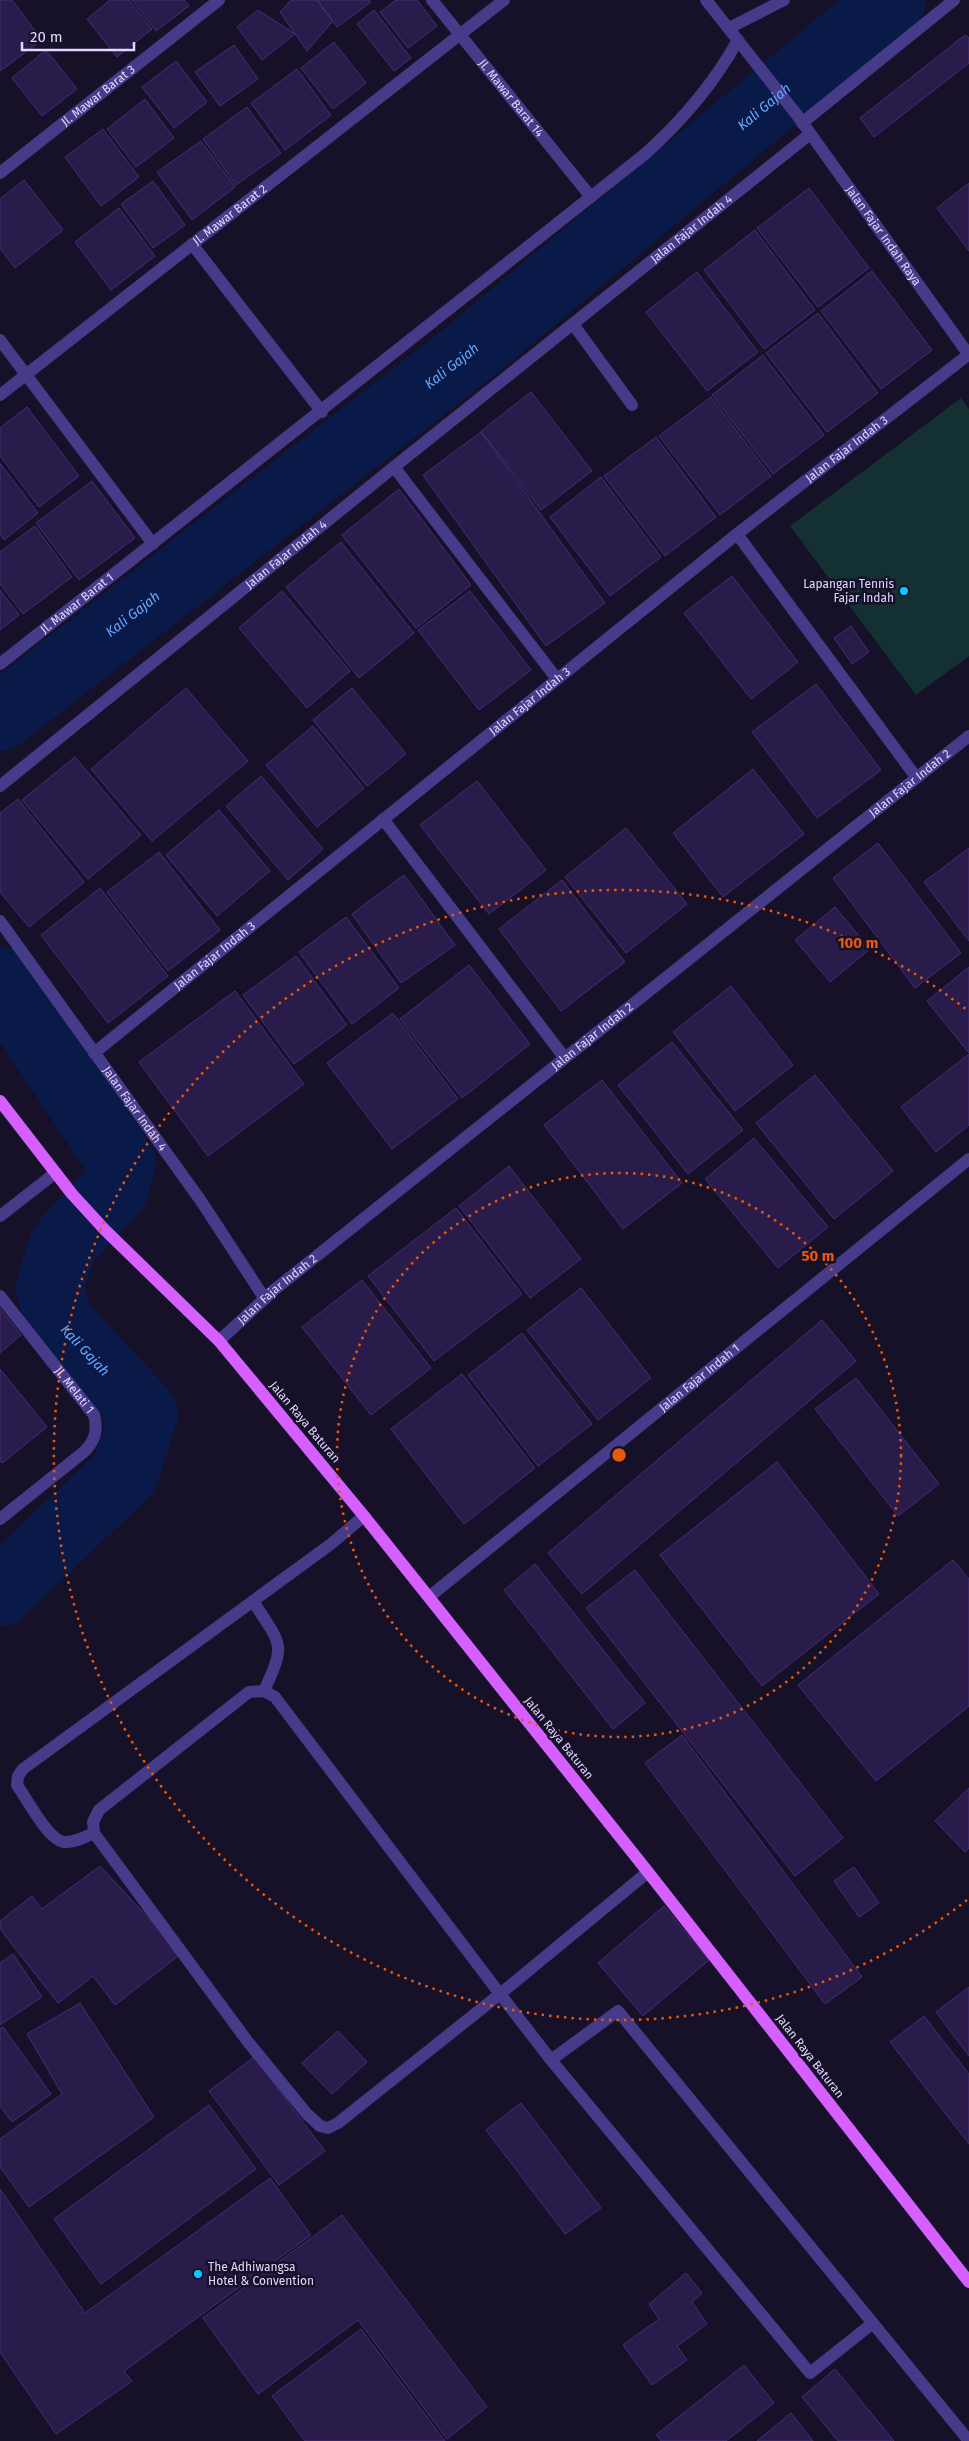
<svg xmlns="http://www.w3.org/2000/svg" width="969" height="2441" viewBox="0 0 969 2441" font-family="'Fira Sans',sans-serif">
<style>
.green{fill:#133033}
.lines{fill:none;stroke-linecap:round;stroke-linejoin:round}
.river{stroke:#0a1a48;stroke-width:68}
.building{fill:#2a1c4a;stroke:#442e76}
.minor{stroke:#463b88;stroke-width:12}
.major{stroke:#d55fff;stroke-width:12}
.ring{fill:none;stroke:#e8590c;stroke-width:2.5;stroke-dasharray:2.5 5}
.poi-dot{fill:#04caff;stroke:#171029;stroke-width:2}
.labels{text-anchor:middle;dominant-baseline:central;stroke-width:5;stroke-linejoin:round;paint-order:stroke}
.street-label{font-size:12px;fill:#e1d8ff;stroke:#171029}
.poi-label{font-size:12px;fill:#e1d8ff;stroke:#171029;text-anchor:end}
.water-label{font-size:14px;font-style:italic;fill:#66a7ff;stroke:#171029}
.centre{fill:#e8590c;stroke:#171029;stroke-width:2.5}
.ring-label{font-size:15px;text-anchor:middle;font-weight:bold;fill:#e8590c;stroke:#171029;stroke-width:5;stroke-linejoin:round;paint-order:stroke}
</style>
<rect width="100%" height="100%" fill="#171029"/>
<path class="green" d="M961 398 969 409V656L916 695 790 526Z"/>
<g class="lines">
<g class="river">
<path id="s1" d="M0 717 468 353 892 0"/>
<path id="s2" d="M0 981 122 1163 115 1189 63 1245 50 1286 59 1322 144 1413 125 1473 0 1592"/>
</g>
</g>
<path class="building" d="M0 0H12L42 40 0 71Z
M110 0H129L152 29 117 57 87 19Z
M132 0H184L189 6 156 31Z
M291 0H317L333 21 307 51 280 12Z
M317 0H369L371 2 337 27Z
M396 0H417L437 26 408 48 380 12Z
M258 10 295 34 262 60 237 27Z
M374 10 411 58 394 71 357 24Z
M965 35 969 38V63L874 137 860 118Z
M334 42 366 83 333 109 301 68Z
M234 45 258 79 220 106 195 72Z
M46 50 77 89 42 116 12 78Z
M176 61 207 102 174 128 142 87Z
M297 69 331 115 285 150 251 103Z
M145 99 174 138 136 167 107 129Z
M247 107 281 153 236 185 203 139Z
M103 129 139 177 101 206 65 157Z
M201 141 235 187 192 220 157 172Z
M24 180 63 230 15 268 0 248V199Z
M153 181 185 225 153 248 121 204Z
M969 183V251L937 208Z
M809 188 869 268 818 307 757 228Z
M119 208 155 256 111 290 75 242Z
M755 230 815 310 764 349 704 270Z
M872 271 932 350 881 389 821 311Z
M697 272 758 352 707 391 646 312Z
M818 313 878 393 827 432 766 353Z
M763 355 824 435 773 474 712 395Z
M531 392 592 471 541 510 481 431Z
M711 397 771 476 720 515 659 436Z
M27 407 79 476 39 507 0 456V428Z
M481 432 605 603 546 646 423 475Z
M656 437 716 517 665 556 604 476Z
M0 463 38 513 4 540 0 534Z
M601 477 661 557 610 596 550 517Z
M92 481 135 538 79 580 36 523Z
M399 489 471 585 416 628 342 535Z
M35 526 72 577 23 614 0 584V552Z
M341 542 414 633 359 678 286 587Z
M732 576 798 662 751 699 684 613Z
M0 590 19 615 0 630Z
M282 591 350 671 307 708 239 628Z
M470 591 531 670 479 710 418 630Z
M851 626 869 652 852 664 834 638Z
M816 684 881 770 817 818 752 732Z
M186 688 248 761 152 841 91 769Z
M352 688 406 754 367 786 313 720Z
M313 726 364 788 317 827 266 765Z
M75 757 141 835 88 879 22 800Z
M753 769 804 834 723 897 673 833Z
M261 776 323 849 288 880 226 806Z
M477 781 546 870 489 914 420 825Z
M18 799 84 882 29 927 0 892V813Z
M219 810 270 871 217 916 166 855Z
M626 828 687 904 626 953 565 877Z
M878 843 961 953 915 988 833 878Z
M969 848V941L924 882Z
M159 852 220 930 168 971 107 892Z
M404 875 455 945 401 983 352 914Z
M562 880 625 962 561 1011 499 929Z
M100 888 168 976 108 1023 41 935Z
M835 907 870 949 830 982 795 940Z
M346 917 399 988 352 1024 299 952Z
M296 956 347 1025 294 1064 243 995Z
M469 965 530 1044 462 1098 400 1019Z
M969 967V1053L927 1001Z
M731 986 793 1065 735 1111 673 1032Z
M235 991 304 1084 208 1156 139 1062Z
M393 1013 458 1099 392 1149 327 1063Z
M672 1042 743 1130 688 1174 618 1085Z
M969 1054V1125L936 1152 901 1107Z
M815 1075 893 1171 834 1219 756 1123Z
M602 1080 682 1183 623 1229 544 1125Z
M754 1138 828 1227 778 1268 705 1179Z
M509 1166 581 1259 530 1298 459 1206Z
M456 1208 522 1294 434 1361 368 1276Z
M362 1280 431 1368 371 1415 302 1327Z
M581 1288 651 1378 598 1420 527 1330Z
M0 1308 21 1335 0 1353Z
M822 1320 856 1361 582 1594 548 1553Z
M522 1333 592 1424 538 1466 468 1375Z
M0 1369 47 1427 2 1463 0 1461Z
M462 1374 535 1468 464 1524 391 1429Z
M856 1378 939 1484 898 1516 815 1409Z
M777 1462 879 1594 762 1686 660 1555Z
M953 1560 969 1579V1706L876 1781 798 1685Z
M535 1564 645 1703 613 1729 504 1590Z
M635 1570 843 1838 795 1876 586 1608Z
M682 1735 862 1977 825 2004 645 1763Z
M969 1788V1848L965 1852 935 1821Z
M100 1866 156 1926 178 1956 115 2005 93 1976 58 2003 7 1938 0 1928V1921L32 1896 42 1909Z
M854 1867 879 1903 859 1917 834 1881Z
M664 1906 709 1960 643 2016 598 1963Z
M13 1954 42 1997 0 2025V1963Z
M969 1987V2056L936 2012Z
M80 2003 154 2117 29 2207 0 2167V2139L62 2094 27 2034Z
M924 2016 969 2074V2144L890 2042Z
M3 2027 51 2094 12 2122 0 2106V2029Z
M338 2031 367 2062 332 2094 302 2063Z
M254 2057 325 2151 279 2185 209 2091Z
M521 2103 601 2208 565 2234 486 2130Z
M209 2105 256 2169 101 2284 54 2219Z
M270 2178 311 2235 124 2371 132 2381 56 2434 0 2352V2189L85 2313Z
M342 2215 487 2407 447 2439 358 2320 258 2394 203 2318Z
M686 2273 702 2293 692 2302 707 2324 677 2346 687 2360 652 2385 623 2345 659 2319 649 2304Z
M361 2329 445 2441H305L272 2396Z
M744 2365 774 2403 726 2441H661L656 2435Z
M835 2369 894 2441H838L802 2397Z
M791 2413 813 2441H757Z"/>
<g class="lines">
<g class="minor">
<path id="s3" d="M432 0 591 197"/>
<path id="s4" d="M706 0 797 115 969 355"/>
<path d="M729 28 784 0"/>
<path d="M802 123 954 0"/>
<path id="s5" d="M0 173 219 0"/>
<path d="M192 244 322 412"/>
<path d="M573 324 632 405"/>
<path d="M0 340 153 544"/>
<path id="s6" d="M0 395 504 0"/>
<path d="M394 467 557 679"/>
<path d="M737 534 916 777"/>
<path id="s7" d="M0 664 645 154C683 120 713 85 738 40"/>
<path id="s8" d="M0 786 394 467 810 134"/>
<path d="M383 819 564 1057"/>
<path id="s9" d="M0 921 201 1201 265 1299"/>
<path id="s10" d="M94 1053 737 534 968 355"/>
<path d="M0 1216 54 1174"/>
<path id="s11" d="M0 1296 94 1415C98 1430 95 1440 85 1451L0 1519"/>
<path id="s12" d="M219 1341 274 1290 969 736"/>
<path id="s13" d="M429 1597 969 1159"/>
<path d="M253 1601 331 1544 364 1516"/>
<path d="M94 1833C85 1837 74 1843 64 1842 48 1840 27 1799 17 1785L18 1776 23 1769 253 1601C281 1646 287 1641 264 1691"/>
<path d="M648 1872 500 1994 275 1697 264 1691 249 1692 99 1810 93 1822 94 1833 248 2042 307 2114 320 2126 328 2128 338 2123 500 1994 551 2060 810 2373 873 2323"/>
<path d="M551 2060 618 2011 969 2441"/>
</g>
<path class="major" d="M0 1101 72 1194 105 1230 219 1341 364 1516 648 1872 969 2282"/>
</g>
<g class="ring">
<circle cx="619" cy="1455" r="282"/>
<path d="M967 1900A565 565 0 1 1 967 1010"/>
</g>
<g class="poi-dot">
<circle cx="904" cy="591" r="5"/>
<circle cx="198" cy="2274" r="5"/>
</g>
<g class="labels">
<g class="street-label">
<text stroke="none"><textPath href="#s5" startOffset="125">Jl. Mawar Barat 3</textPath></text>
<text stroke="none"><textPath href="#s3" startOffset="126">Jl. Mawar Barat 14</textPath></text>
<text stroke="none"><textPath href="#s6" startOffset="292">Jl. Mawar Barat 2</textPath></text>
<text stroke="none"><textPath href="#s8" startOffset="888">Jalan Fajar Indah 4</textPath></text>
<text stroke="none"><textPath href="#s4" startOffset="295">Jalan Fajar Indah Raya</textPath></text>
<text stroke="none"><textPath href="#s10" startOffset="965">Jalan Fajar Indah 3</textPath></text>
<text stroke="none"><textPath href="#s8" startOffset="368">Jalan Fajar Indah 4</textPath></text>
<text stroke="none"><textPath href="#s7" startOffset="98">Jl. Mawar Barat 1</textPath></text>
<text stroke="none"><textPath href="#s10" startOffset="560">Jalan Fajar Indah 3</textPath></text>
<text stroke="none"><textPath href="#s12" startOffset="888">Jalan Fajar Indah 2</textPath></text>
<text stroke="none"><textPath href="#s10" startOffset="155">Jalan Fajar Indah 3</textPath></text>
<text stroke="none"><textPath href="#s12" startOffset="482">Jalan Fajar Indah 2</textPath></text>
<text stroke="none"><textPath href="#s9" startOffset="231">Jalan Fajar Indah 4</textPath></text>
<text stroke="none"><textPath href="#s12" startOffset="78">Jalan Fajar Indah 2</textPath></text>
<text stroke="none"><textPath href="#s13" startOffset="348">Jalan Fajar Indah 1</textPath></text>
<text stroke="none"><textPath href="#s11" startOffset="120">Jl. Melati 1</textPath></text>
<text transform="translate(305 1422) rotate(50)">Jalan Raya Baturan</text>
<text transform="translate(559 1738) rotate(51)">Jalan Raya Baturan</text>
<text transform="translate(810 2056) rotate(52)">Jalan Raya Baturan</text>
</g>
<g class="poi-label">
<text x="894" y="584">Lapangan Tennis<tspan x="894" dy="14">Fajar Indah</tspan></text>
<text x="208" y="2267" text-anchor="start">The Adhiwangsa<tspan x="208" dy="14">Hotel &amp; Convention</tspan></text>
</g>
<g class="water-label">
<text stroke="none"><textPath href="#s1" startOffset="978">Kali Gajah</textPath></text>
<text stroke="none"><textPath href="#s1" startOffset="572">Kali Gajah</textPath></text>
<text stroke="none"><textPath href="#s1" startOffset="168">Kali Gajah</textPath></text>
<text stroke="none"><textPath href="#s2" startOffset="441">Kali Gajah</textPath></text>
</g>
</g>
<circle cx="619" cy="1455" r="8" class="centre"/>
<g class="ring-label">
<text x="858" y="948">100 m</text>
<text x="818" y="1261">50 m</text>
</g>
<path d="M22 42v8h112v-8" fill="none" stroke="#e1d8ff" stroke-width="2.5"/>
<text x="30" y="42" font-size="15" fill="#e1d8ff" stroke="#171029" stroke-width="4" paint-order="stroke">20 m</text>
</svg>
